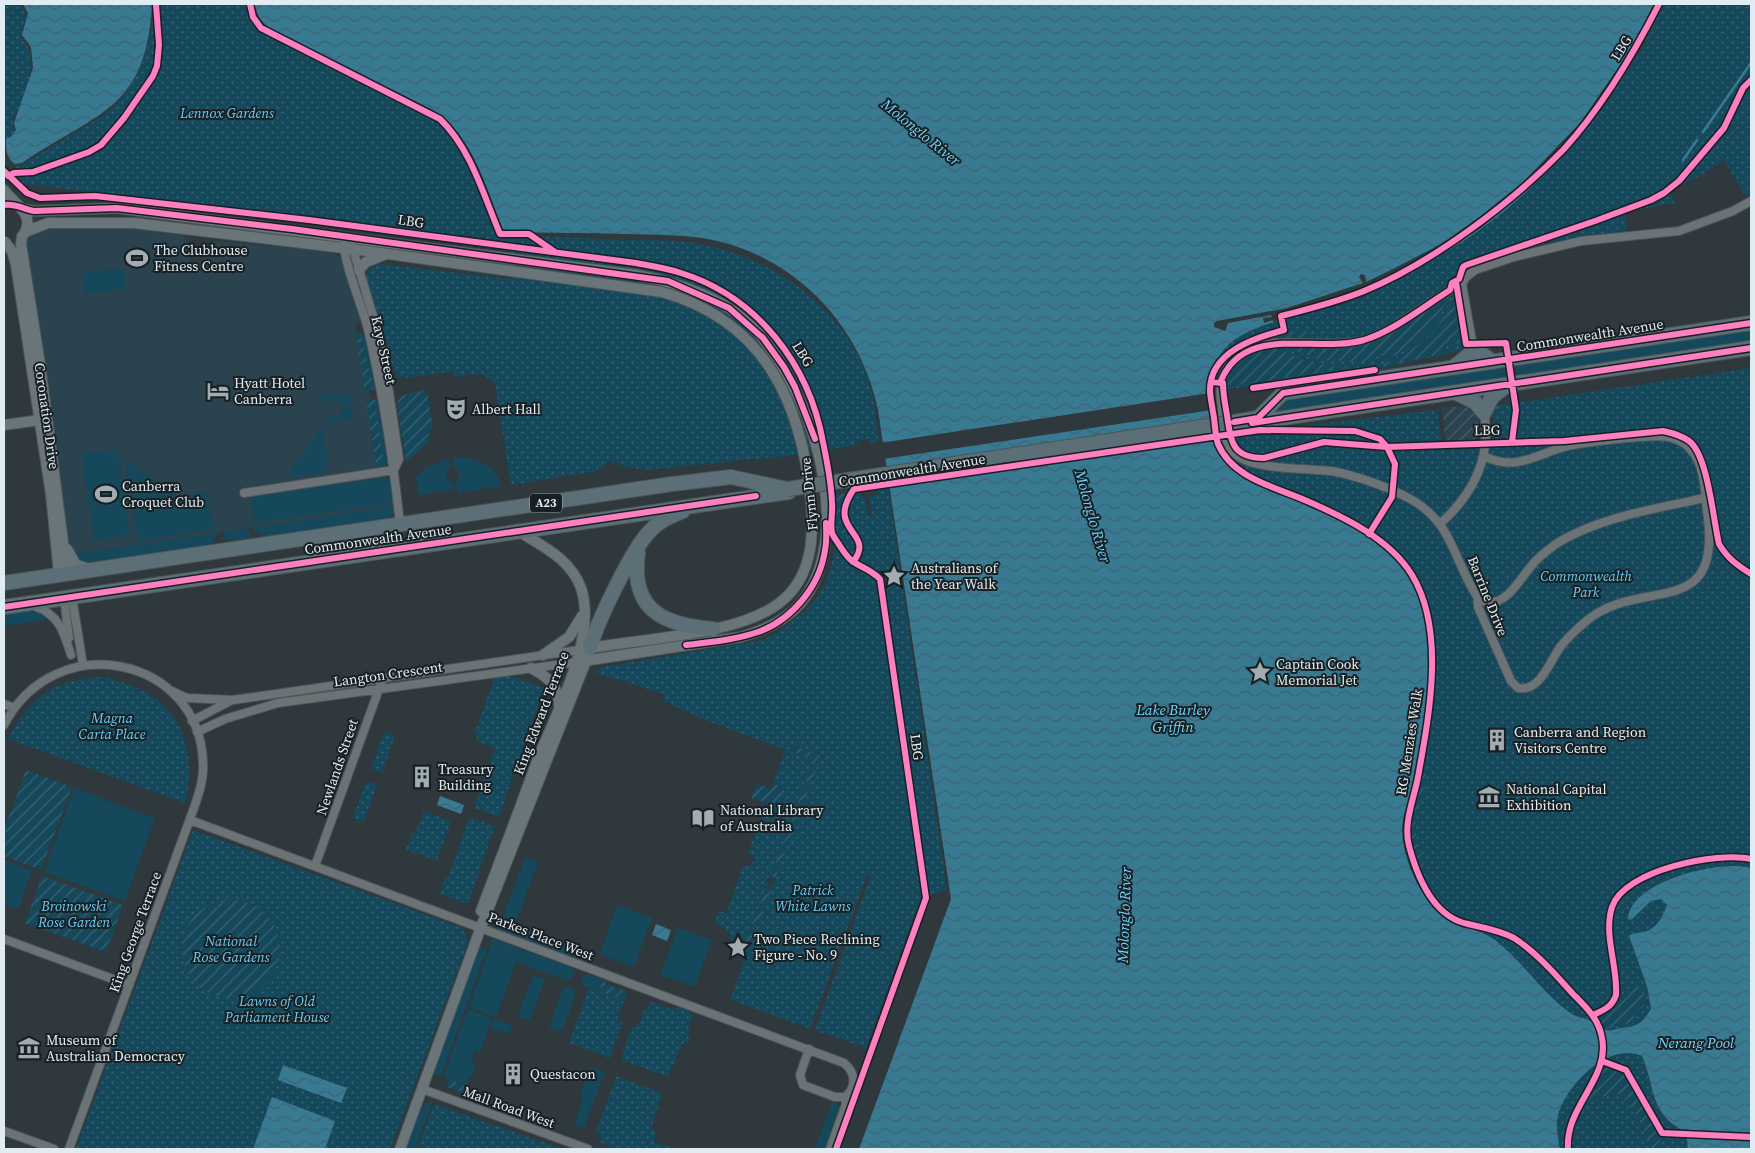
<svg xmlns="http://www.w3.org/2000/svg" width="1755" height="1153" viewBox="0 0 1755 1153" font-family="'Source Serif 4',serif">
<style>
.built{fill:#2b434e}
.industrial{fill:url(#industrial-furrows)}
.grass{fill:#15485a}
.park{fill:url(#park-dots);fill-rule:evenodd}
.garden{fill:url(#garden-furrows)}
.water{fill:url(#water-waves)}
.pier{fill:#2e383d}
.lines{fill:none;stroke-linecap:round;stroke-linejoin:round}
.stream{stroke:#397a93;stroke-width:2.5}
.street-casing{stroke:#4b5559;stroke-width:10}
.secondary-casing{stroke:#4b5559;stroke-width:12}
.highway-casing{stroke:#4b5559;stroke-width:16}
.street{stroke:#6b7376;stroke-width:8}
.secondary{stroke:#6a7579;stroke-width:10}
.highway{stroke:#5c6f77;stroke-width:14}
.highway-bridge-casing{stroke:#4b5559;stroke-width:16;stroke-linecap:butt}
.highway-bridge{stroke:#5c6f77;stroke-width:14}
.cycleway-casing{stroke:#182024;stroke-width:9}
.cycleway{stroke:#ff80c0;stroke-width:6}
.labels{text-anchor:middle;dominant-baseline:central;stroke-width:4;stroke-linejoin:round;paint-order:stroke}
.shield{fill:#182024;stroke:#a4afb4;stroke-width:1}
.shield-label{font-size:12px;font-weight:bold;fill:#e0ecf1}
.street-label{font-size:14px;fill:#e0ecf1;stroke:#182024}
.park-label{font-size:14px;font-style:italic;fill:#67cef5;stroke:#182024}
.poi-label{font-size:14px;fill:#e0ecf1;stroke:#182024;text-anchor:start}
.water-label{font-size:15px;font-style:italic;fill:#6ed5fc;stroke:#182024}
</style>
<defs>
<pattern id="industrial-furrows" width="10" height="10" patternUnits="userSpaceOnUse" patternTransform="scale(1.25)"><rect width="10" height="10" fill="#2b434e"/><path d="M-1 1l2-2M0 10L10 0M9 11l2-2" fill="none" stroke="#495e68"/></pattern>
<pattern id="park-dots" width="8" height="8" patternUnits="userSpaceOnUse" patternTransform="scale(1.25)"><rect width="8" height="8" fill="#15485a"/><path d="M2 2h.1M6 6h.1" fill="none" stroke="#376372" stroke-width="1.8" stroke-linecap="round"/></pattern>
<pattern id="garden-furrows" width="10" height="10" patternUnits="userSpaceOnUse" patternTransform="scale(1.25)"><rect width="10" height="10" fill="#15485a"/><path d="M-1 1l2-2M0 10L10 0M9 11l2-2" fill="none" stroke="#376372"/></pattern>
<pattern id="water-waves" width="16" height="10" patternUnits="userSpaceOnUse" patternTransform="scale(1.25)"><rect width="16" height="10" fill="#397a93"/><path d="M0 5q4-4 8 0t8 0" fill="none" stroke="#3e6371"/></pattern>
</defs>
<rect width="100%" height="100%" fill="#2e383d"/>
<path class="built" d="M133 227 177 232 183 235 187 240 191 265 202 263V254L204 247 215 241 330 251 341 258 362 319 356 325 357 333 365 336 376 387 369 392 370 399 377 400 389 462 381 469 383 478 389 479 393 484 395 511 392 515 381 520 267 537 259 534 253 528H247L252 538 236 540H224V532H221L218 533 213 542 204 546 80 563 69 547 26 239 28 236 46 228Z"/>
<path class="industrial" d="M1468 406 1473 409 1478 421 1479 436 1474 440 1445 441 1442 408Z"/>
<path class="grass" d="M123 268 126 288 85 294 82 273Z
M1751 328V342L1516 377 1514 364Z
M360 333 366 337 376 386 374 389Z
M1504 366 1506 379 1268 414 1266 401Z
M346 393 350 396 352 404 343 406 335 400 329 403 320 396Z
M375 399 380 403 389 461 388 464 380 465V458L383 457Z
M352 407 353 416 350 420 325 424 331 415 338 416 343 408Z
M323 426 328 464 322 473 292 478 289 472Z
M118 449 130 535 94 540 82 454Z
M466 457C481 460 499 469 501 486L458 493 456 482 460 474 454 467 453 458Z
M125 459 175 495 132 502Z
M448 459 450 468 446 475 448 480 453 482 454 490 418 495 416 477 426 467Z
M385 477 392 482 394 503 255 523 251 499 255 497Z
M207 492 212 524H215V529L138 541 132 503Z
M394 506 395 509 390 517 381 520 267 537 259 534 253 528Z
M245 528 252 538 223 540 224 532Z
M218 533 212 543 200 547 88 564 75 560 80 553Z
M23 611 42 612 47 617 45 620 4 626V614Z
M74 788 155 818 125 901 44 872Z
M525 857 538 862 516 922 503 917Z
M4 860 32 870 18 909 4 904Z
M617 905 652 918 634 967 600 954Z
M500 921 582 951 583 953 578 957 571 956 500 930 498 929Z
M678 928 712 940 695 987 660 975Z
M493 939 571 967 574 971 573 978 565 980 516 962 496 1017 469 1007Z
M479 946 487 949 441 1076 434 1074 435 1068Z
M586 974 600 978 601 992 584 986 581 981Z
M533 975 545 979 530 1020 518 1016Z
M564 986 574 990 576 993 563 1029 559 1031 549 1027Z
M468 1009 492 1018 480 1052 475 1050 471 1061 476 1063 471 1078 468 1077V1086L443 1077Z
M494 1019 513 1025 509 1034 491 1028Z
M588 1066 605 1072 584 1128 574 1125 583 1100 581 1092 589 1069Z
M433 1100 415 1149H406C412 1134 416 1105 433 1100Z
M833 1100 839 1107 840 1114 827 1149H815Z"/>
<path class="park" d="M4 4H20L26 15 21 37C23 41 28 46 29 50 35 70 25 103 12 118L15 130 9 140 4 142V152L7 163 4 166Z
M154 4H252L255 16 263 25 442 118 463 140 504 236C544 237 585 238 625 240 651 240 679 239 704 245 777 259 848 312 870 385 875 403 876 423 879 441L870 443 869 439 857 441 858 445 796 455 645 470 621 466 610 461 598 471 511 485 495 384C483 370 471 374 455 377L453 371 406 378 396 376 366 275 374 263 511 279 505 241 22 184 14 167 21 165 104 115C138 88 152 46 154 4Z
M1664 4H1751V192L1745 196 1724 160 1699 177 1671 190 1675 203 1625 212 1627 230 1546 243 1467 268 1461 277 1451 281 1460 315 1463 348 1458 351 1383 368 1208 392C1211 372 1217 352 1235 339 1266 317 1325 309 1362 293 1500 233 1601 141 1664 4Z
M1751 368V868L1743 866C1696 874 1666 873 1630 908 1644 907 1648 902 1661 898L1667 905C1663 916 1657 929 1644 932 1637 933 1634 932 1629 936L1647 986 1651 1009C1638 1027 1638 1026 1617 1029 1613 1029 1608 1031 1604 1030 1597 1028 1592 1021 1586 1019 1581 1017 1579 1018 1574 1015 1543 994 1523 962 1493 939 1484 932 1471 930 1461 926 1446 919 1427 904 1420 889 1412 873 1401 846 1402 828 1403 814 1409 799 1412 786 1424 724 1445 632 1408 575 1389 545 1339 518 1307 505 1268 488 1234 482 1215 441L1301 426 1437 410 1443 448 1493 446V406Z
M888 487 947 890 923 896 889 884 921 896 866 1048 815 1030 870 877 867 875 810 1029 730 1000 745 959 730 953C735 937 729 929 714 923L719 911 726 913 743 866H749L754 861 753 856 748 852 764 810H777L784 804V790L774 782 785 750 700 718 663 701 664 694 593 672 603 667 764 640C782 630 809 611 820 593 838 565 835 527 833 495L847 493 849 499 861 492 862 498H865L868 516H872L869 496 878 494V489ZM793 745 821 756 747 952 743 950 768 882 766 881V878L770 879 814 760 791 752Z
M497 671 544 688 499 817 474 808 495 748 476 741 478 735 474 734Z
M104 677C172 692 200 735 185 803L8 739C31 695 55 679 104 677Z
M384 732 395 736 382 773 371 769Z
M366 781 377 785 364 822 353 818Z
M424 811 451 821 437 861 406 850 412 833 415 834Z
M469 817 495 826 468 904 440 894 445 878H448Z
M193 830 460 927 466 933 467 945 390 1149H76Z
M589 988 624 1000 617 1020 623 1023 610 1058 569 1043Z
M651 1002C656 1003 664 1008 670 1008 678 1009 686 1006 692 1015L688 1032 690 1043 682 1044 668 1077 621 1060 632 1026 637 1028 644 1009 647 1010Z
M1634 1052 1642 1056 1658 1108C1666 1120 1673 1126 1686 1132L1688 1149H1560C1559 1141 1556 1131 1556 1122 1557 1096 1582 1071 1604 1060 1613 1055 1624 1054 1634 1052Z
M616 1076 662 1093 651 1129 657 1131 653 1142 675 1149H617L599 1142 601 1135 596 1133Z
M434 1104 545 1143 562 1149H417Z"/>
<path class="garden" d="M1446 296C1443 327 1410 350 1384 360L1383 356 1367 358V362L1329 361 1292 350C1309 345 1332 351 1350 348 1386 342 1417 316 1446 296Z
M1450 298H1454L1460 343 1444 346 1445 353 1384 367V364C1413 350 1443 334 1450 298Z
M1305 330 1308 336 1314 341 1293 340 1289 338 1287 332Z
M360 333 374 389 365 392 356 334Z
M1283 333 1285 339C1257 346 1231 349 1217 377L1216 376C1223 349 1259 339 1283 333Z
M1267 348C1287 347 1289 356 1307 361 1323 366 1339 367 1355 367L1225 387C1227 364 1246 354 1267 348Z
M427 390 433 429 428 430 430 441 406 462 397 404C402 391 415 392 427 390Z
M375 399 383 458 380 459V465H376L366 399Z
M847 493C838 523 838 513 857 537L852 538 845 535 838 521 835 520 834 496Z
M793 745 821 756 775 878 771 876 814 761 791 751Z
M1424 762 1426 782 1414 827 1429 887C1398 837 1417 813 1424 762Z
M26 770 72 787 41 870 4 856V829Z
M1529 779 1536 788 1529 795H1514L1515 793C1520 795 1529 793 1532 788L1524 792H1515L1519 790 1516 789 1515 784Z
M774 782 784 790 785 800 777 810H764L766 803 751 798 757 784 771 789Z
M42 876 123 905 106 952 25 923Z
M767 885 772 887 748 952 743 951Z
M182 949a49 49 0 1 1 98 0a49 49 0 1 1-98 0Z
M600 978 605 982V984L627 992 624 1000 601 992Z
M1633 987 1640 989 1645 998 1644 1006 1633 1016 1636 1022 1609 1028 1603 1026 1600 1018 1621 1002Z
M1609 1067 1623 1070C1639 1094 1659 1120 1661 1149H1649C1649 1132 1630 1103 1617 1093L1584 1102 1604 1069Z
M449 1079 469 1087 467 1094 446 1087Z"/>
<path class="water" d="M23 4H152C146 111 98 111 22 163L15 164C6 158 6 150 6 139L11 137 16 130 14 123 33 68 31 47 22 35 28 13Z
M254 4H1664C1614 112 1524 215 1416 268 1384 284 1351 299 1317 310 1290 318 1261 323 1237 338 1224 346 1216 359 1211 375 1207 390 1208 405 1210 420 1213 436 1217 450 1227 463 1243 481 1266 488 1287 496 1335 516 1399 543 1418 596 1440 656 1424 725 1412 786 1409 800 1402 816 1402 831 1403 859 1419 895 1440 913 1456 926 1478 928 1495 940 1524 962 1542 994 1572 1014 1576 1017 1581 1017 1586 1019 1593 1021 1598 1029 1606 1030 1611 1031 1616 1029 1621 1028 1638 1027 1642 1023 1651 1009L1647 986 1629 936C1634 932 1637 933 1644 932 1657 929 1663 916 1667 905L1661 899 1651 901 1631 920 1628 919C1630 881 1721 859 1751 868V1149H1688L1686 1132C1649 1114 1656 1089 1642 1056 1609 1041 1566 1085 1558 1115 1555 1126 1558 1138 1560 1149H859L951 899 878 410C861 326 797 258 713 240 685 234 655 235 626 234 585 233 545 233 504 232 487 191 472 131 431 109L268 27 259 18Z
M440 796 464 805 461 814 437 805Z
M656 924 671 930 667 941 652 935Z
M283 1065 347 1088 341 1103 278 1080Z
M272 1097 335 1121 325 1149H253Z"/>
<path class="pier" d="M1654 4H1664L1642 48 1603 108 1578 139 1538 181 1482 227 1421 266 1338 302 1273 322V320L1264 323 1263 318 1272 317 1271 315 1228 323 1225 331 1214 327V323L1217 321 1287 308 1363 283 1359 277 1361 274 1365 275 1366 282 1393 269 1441 244 1478 218 1523 182 1580 123 1629 52Z
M1210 393 1212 410 883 459 880 443Z
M1213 422 1217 437 887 487 884 471Z"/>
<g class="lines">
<path class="stream" d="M1703 132 1751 63
M1683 160 1697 140"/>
<g class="street-casing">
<path id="street" d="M344 245C345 267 362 305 368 329 383 394 393 459 400 524
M352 246 376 326 389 392 399 459 394 470
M1462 284 1473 347
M1484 456C1515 472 1535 455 1564 447 1582 442 1652 434 1669 437 1677 439 1686 443 1691 450 1705 465 1705 492 1707 511 1724 625 1641 574 1585 622 1577 629 1568 637 1561 646 1550 660 1541 692 1518 688L1511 681 1478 607V598C1454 562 1453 523 1412 500 1389 487 1362 478 1337 472 1310 467 1249 472 1232 451 1222 439 1223 414 1221 399 1218 376 1228 361 1248 350 1276 335 1326 349 1360 341 1398 331 1428 300 1462 284L1466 277 1475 270 1514 257 1581 241 1679 231 1733 211 1751 201
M244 493 394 470
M1441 523C1473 494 1492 458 1484 413
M72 597 83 665
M64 598 69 638
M1478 598 1488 603C1510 602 1520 578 1533 564 1539 556 1548 550 1556 544 1597 518 1657 508 1705 498
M34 606C59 614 64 632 71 655
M172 691 187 698 233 700 579 650
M4 704 14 708
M192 721 232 700
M4 725C55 626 200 656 203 763 204 779 199 793 194 808L69 1149
M197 732 225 719 278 703 577 662
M190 820 844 1063C856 1073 857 1087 845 1097
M315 866 383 678
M4 939 129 985
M809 1049 800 1075 803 1085 835 1097H845
M422 1089 588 1149
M4 1131 54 1149
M830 1149 846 1104 845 1097"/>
</g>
<g class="secondary-casing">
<path id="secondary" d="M4 190C14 204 36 214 24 234
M23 209 34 211 117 208 637 275C674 282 716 295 745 320 809 376 860 533 800 604 784 622 762 631 741 637L577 662
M25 232 48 223H134L352 249 662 292C765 321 802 403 811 502 814 537 812 575 783 600 741 637 636 638 579 650
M22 236 21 244 40 364 67 573
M5 242 12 251 16 265 51 495 59 574
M359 270 366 262 384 255
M4 425 47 419
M67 549 76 565 90 569
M543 655 569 637 582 616
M531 668C548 677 558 685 559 705
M481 911C500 861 519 811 537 761 555 715 598 638 581 588 571 559 542 546 518 531
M400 1149 481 927 588 656"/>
</g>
<g class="highway-casing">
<path id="highway" d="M1455 366 1470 354 1473 347 1493 362
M1456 393 1475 402 1484 413 1492 397 1505 387
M1234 422 1258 418 1283 393 1751 323
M1250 423 1751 348
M638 553C630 610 663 625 713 629
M4 583 672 484 731 477 787 489
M4 607 789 492
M590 648C597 622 632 549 650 531 659 521 671 516 683 511"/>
</g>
<use href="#street" class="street"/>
<use href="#secondary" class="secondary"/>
<use href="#highway" class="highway"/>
<g class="highway-bridge-casing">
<path id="highway-bridge" d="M788 489 1234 422"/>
</g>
<use href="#highway-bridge" class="highway-bridge"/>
<g class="cycleway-casing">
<path id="cycleway" d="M250 4 253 17 261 28 440 119C471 149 483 194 500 234H529L555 252
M4 171 27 193 40 198 95 196 309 220 636 263C651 266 667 268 681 273 758 297 809 365 823 442 827 461 831 483 832 502 833 512 830 524 832 533 833 536 836 540 838 543 842 549 846 556 852 561 862 568 870 569 880 579L926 898 836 1149
M8 176 14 173 33 172 89 152 101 145 124 118 153 76 157 66 159 45 156 4
M4 205C16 203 22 209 34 211L117 208 292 229 668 281 729 308 763 338 784 367 795 387 815 439
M1456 282 1466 344 1506 343 1516 410 1512 442
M1211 382 1223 383C1223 394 1225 404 1227 415 1231 442 1232 458 1264 458L1324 442 1387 447 1564 441 1663 431C1672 433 1681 435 1689 441 1708 455 1713 519 1719 544 1728 559 1737 565 1751 574
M1220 383C1243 322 1315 354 1364 340 1395 330 1423 307 1450 290L1452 283 1459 279 1463 267 1466 265 1595 221 1651 200 1664 193 1679 181 1724 128 1743 88 1751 80
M1253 388 1375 370
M1234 422 1258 418 1283 393 1751 323
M1252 423 1751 348
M853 562C877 532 824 532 854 489L1260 430 1355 431 1380 439 1387 447 1395 464 1392 497 1369 534
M4 607 756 496
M686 645C710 642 735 640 758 632 792 620 820 586 825 550 827 541 826 532 826 523
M1593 1015C1604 1010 1612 1007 1616 995 1618 966 1603 935 1612 907 1624 870 1718 851 1751 859
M1602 1061 1626 1070 1662 1133 1751 1137
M1568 1149C1565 1106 1610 1079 1602 1038 1599 1019 1586 1007 1573 994 1555 974 1537 953 1514 938 1499 930 1484 928 1468 924 1433 917 1417 876 1409 846 1403 823 1414 799 1418 777 1429 716 1446 631 1412 575 1390 539 1344 517 1307 501 1276 487 1233 479 1218 444 1215 435 1215 422 1213 412 1212 405 1210 397 1210 390 1210 352 1254 338 1284 330L1281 316C1309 309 1337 302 1364 291 1432 263 1513 202 1564 149 1603 106 1633 55 1659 4"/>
</g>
<use href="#cycleway" class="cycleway"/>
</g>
<defs>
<g id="stadium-bare" transform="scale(1.725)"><path d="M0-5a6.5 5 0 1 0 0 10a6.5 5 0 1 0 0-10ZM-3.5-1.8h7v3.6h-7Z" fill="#a2adb2" stroke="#182024" stroke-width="2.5" paint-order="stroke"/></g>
<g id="hotel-bare" transform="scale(1.725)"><path d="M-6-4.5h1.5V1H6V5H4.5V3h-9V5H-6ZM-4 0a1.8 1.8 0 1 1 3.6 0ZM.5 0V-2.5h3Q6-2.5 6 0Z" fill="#a2adb2" stroke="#182024" stroke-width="2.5" paint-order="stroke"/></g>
<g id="theatre-bare" transform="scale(1.725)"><path d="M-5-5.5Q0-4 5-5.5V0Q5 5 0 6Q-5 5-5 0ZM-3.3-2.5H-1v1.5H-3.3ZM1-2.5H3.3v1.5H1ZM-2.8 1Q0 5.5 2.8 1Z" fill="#a2adb2" stroke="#182024" stroke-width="2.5" paint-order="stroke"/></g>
<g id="sight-bare" transform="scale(1.725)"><path d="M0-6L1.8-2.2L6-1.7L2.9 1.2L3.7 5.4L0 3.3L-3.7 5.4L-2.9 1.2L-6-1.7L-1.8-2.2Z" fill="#a2adb2" stroke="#182024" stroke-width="2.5" paint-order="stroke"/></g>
<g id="building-bare" transform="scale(1.725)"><path d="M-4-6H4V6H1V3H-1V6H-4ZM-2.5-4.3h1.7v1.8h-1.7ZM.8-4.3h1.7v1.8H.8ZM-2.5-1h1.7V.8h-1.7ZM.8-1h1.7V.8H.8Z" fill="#a2adb2" stroke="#182024" stroke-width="2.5" paint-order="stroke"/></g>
<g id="museum-bare" transform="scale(1.725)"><path d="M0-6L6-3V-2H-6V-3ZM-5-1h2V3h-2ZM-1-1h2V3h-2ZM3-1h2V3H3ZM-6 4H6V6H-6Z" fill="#a2adb2" stroke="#182024" stroke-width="2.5" paint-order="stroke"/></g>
<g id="library-bare" transform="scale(1.725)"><path d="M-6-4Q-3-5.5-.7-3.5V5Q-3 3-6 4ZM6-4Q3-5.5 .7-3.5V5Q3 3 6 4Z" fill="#a2adb2" stroke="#182024" stroke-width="2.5" paint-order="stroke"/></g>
</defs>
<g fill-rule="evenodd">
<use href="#stadium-bare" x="137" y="258"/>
<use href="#hotel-bare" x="218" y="391"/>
<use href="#theatre-bare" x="456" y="409"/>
<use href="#stadium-bare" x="106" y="494"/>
<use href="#sight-bare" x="894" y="576"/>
<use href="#sight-bare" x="1260" y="672"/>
<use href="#building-bare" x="1497" y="740"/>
<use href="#building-bare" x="422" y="777"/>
<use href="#museum-bare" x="1489" y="797"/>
<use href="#library-bare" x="703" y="818"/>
<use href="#sight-bare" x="738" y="947"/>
<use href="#museum-bare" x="29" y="1048"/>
<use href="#building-bare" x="513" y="1074"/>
</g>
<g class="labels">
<rect class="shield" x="530" y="493.5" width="32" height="19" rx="4"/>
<g class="shield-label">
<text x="546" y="503">A23</text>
</g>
<g class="street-label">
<text transform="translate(1621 48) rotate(-59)">LBG</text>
<text transform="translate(411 221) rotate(8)">LBG</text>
<text transform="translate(1590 335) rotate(-9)">Commonwealth Avenue</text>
<text transform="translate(384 350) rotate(77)">Kaye Street</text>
<text transform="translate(803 354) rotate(58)">LBG</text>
<text transform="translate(47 416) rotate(82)">Coronation Drive</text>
<text transform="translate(1487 430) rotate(-1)">LBG</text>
<text transform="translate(912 470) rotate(-9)">Commonwealth Avenue</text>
<text transform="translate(809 494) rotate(-96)">Flynn Drive</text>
<text transform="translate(378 539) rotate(-8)">Commonwealth Avenue</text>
<text transform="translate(1488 596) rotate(68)">Barrine Drive</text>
<text transform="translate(388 674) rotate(-8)">Langton Crescent</text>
<text transform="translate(541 713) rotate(-69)">King Edward Terrace</text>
<text transform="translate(1409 742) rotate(-81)">RG Menzies Walk</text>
<text transform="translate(917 747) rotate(82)">LBG</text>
<text transform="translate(337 767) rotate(-71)">Newlands Street</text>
<text transform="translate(135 932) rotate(-70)">King George Terrace</text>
<text transform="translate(541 936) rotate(21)">Parkes Place West</text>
<text transform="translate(509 1107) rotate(20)">Mall Road West</text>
</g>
<g class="park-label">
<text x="227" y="113">Lennox Gardens</text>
<text x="1586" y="576">Commonwealth<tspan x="1586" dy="16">Park</tspan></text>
<text x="112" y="718">Magna<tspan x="112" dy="16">Carta Place</tspan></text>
<text x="813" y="890">Patrick<tspan x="813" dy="16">White Lawns</tspan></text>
<text x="74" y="906">Broinowski<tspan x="74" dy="16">Rose Garden</tspan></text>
<text x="231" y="941">National<tspan x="231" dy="16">Rose Gardens</tspan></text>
<text x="277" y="1001">Lawns of Old<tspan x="277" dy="16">Parliament House</tspan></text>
</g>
<g class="poi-label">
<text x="154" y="250">The Clubhouse<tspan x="154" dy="16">Fitness Centre</tspan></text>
<text x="234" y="383">Hyatt Hotel<tspan x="234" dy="16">Canberra</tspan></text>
<text x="472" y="409">Albert Hall</text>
<text x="122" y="486">Canberra<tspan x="122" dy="16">Croquet Club</tspan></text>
<text x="911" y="568">Australians of<tspan x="911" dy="16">the Year Walk</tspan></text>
<text x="1276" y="664">Captain Cook<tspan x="1276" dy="16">Memorial Jet</tspan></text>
<text x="1514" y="732">Canberra and Region<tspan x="1514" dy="16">Visitors Centre</tspan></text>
<text x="438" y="769">Treasury<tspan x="438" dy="16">Building</tspan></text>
<text x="1506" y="789">National Capital<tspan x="1506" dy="16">Exhibition</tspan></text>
<text x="720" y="810">National Library<tspan x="720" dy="16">of Australia</tspan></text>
<text x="754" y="939">Two Piece Reclining<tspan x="754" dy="16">Figure - No. 9</tspan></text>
<text x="46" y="1040">Museum of<tspan x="46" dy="16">Australian Democracy</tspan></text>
<text x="530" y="1074">Questacon</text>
</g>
<g class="water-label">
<text transform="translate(921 132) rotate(39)">Molonglo River</text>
<text transform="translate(1093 516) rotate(74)">Molonglo River</text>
<text x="1173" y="709">Lake Burley<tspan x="1173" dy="17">Griffin</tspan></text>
<text transform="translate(1124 915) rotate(-88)">Molonglo River</text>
<text x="1696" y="1042">Nerang Pool</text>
</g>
</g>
<rect width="1755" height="1153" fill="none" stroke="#e0ecf1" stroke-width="10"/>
</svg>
